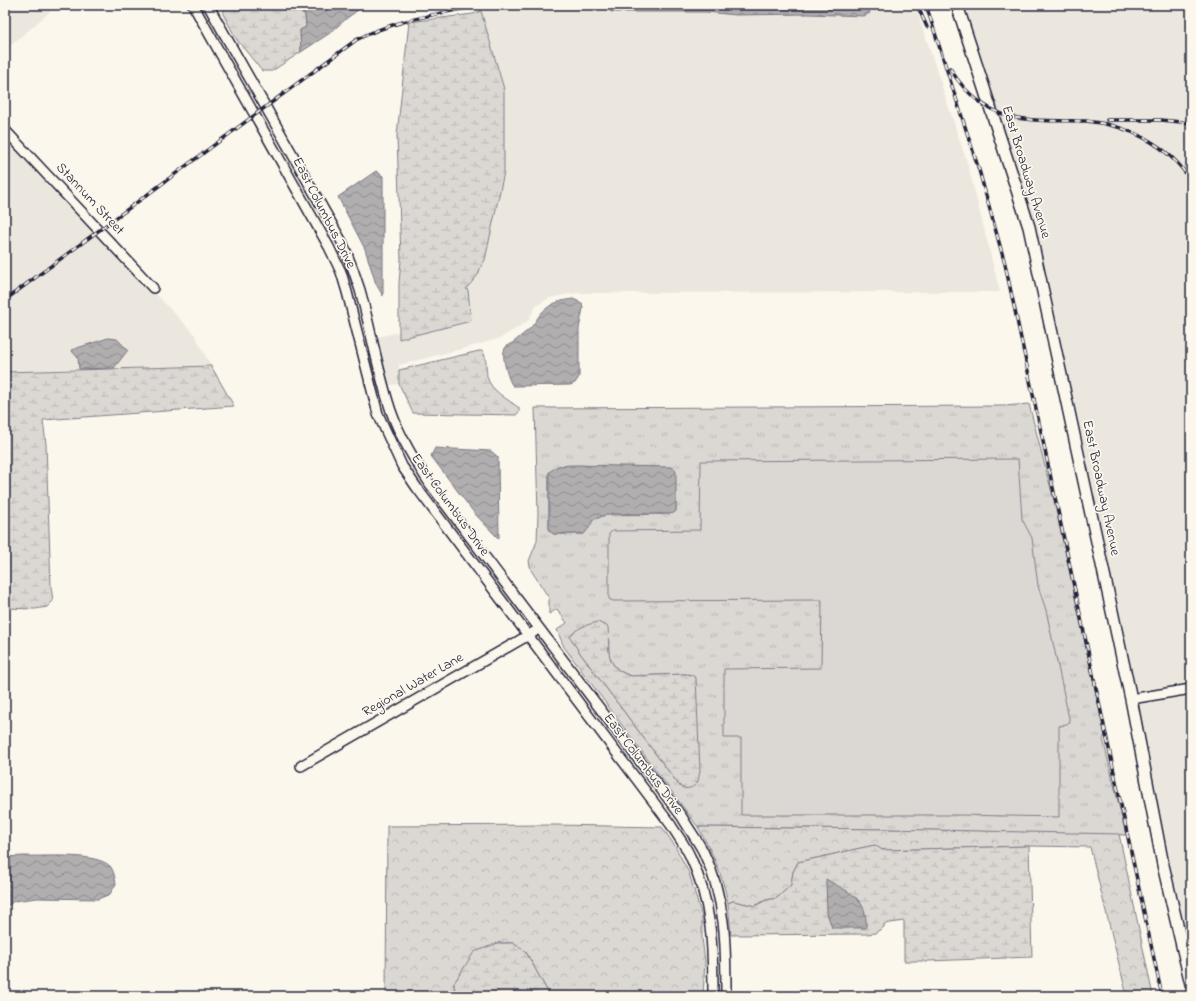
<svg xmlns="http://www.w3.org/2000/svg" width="1196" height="1001" viewBox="0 0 1196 1001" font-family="'Indie Flower',sans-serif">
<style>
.built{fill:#ebe7df}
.grass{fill:url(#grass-tufts);stroke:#7e7d87;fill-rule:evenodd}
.forest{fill:url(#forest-crowns);stroke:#7e7d87}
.wetland{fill:url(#wetland-marsh);stroke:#7e7d87}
.garden{fill:#dbd8d3;stroke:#7e7d87}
.water{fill:url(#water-waves);stroke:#787681}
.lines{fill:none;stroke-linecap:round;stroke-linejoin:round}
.minor-casing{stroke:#22223b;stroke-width:12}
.major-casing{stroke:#22223b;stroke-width:14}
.minor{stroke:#fbf7ec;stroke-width:9}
.major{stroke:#fbf7ec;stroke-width:11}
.rail-casing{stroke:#22223b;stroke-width:3.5}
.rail{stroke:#fbf7ec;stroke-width:2;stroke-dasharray:6;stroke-linecap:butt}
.labels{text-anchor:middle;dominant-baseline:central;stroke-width:3.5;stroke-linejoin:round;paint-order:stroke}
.street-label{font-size:14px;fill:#22223b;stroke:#fbf7ec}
</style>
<defs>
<pattern id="grass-tufts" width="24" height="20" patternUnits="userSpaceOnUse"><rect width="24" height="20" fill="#dbd8d3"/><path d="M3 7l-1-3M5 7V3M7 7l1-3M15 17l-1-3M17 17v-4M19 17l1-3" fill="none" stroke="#bcb9b6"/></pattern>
<pattern id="forest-crowns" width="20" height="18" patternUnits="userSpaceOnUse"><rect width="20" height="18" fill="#dbd8d3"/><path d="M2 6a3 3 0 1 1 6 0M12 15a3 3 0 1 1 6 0" fill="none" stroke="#bcb9b6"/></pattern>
<pattern id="wetland-marsh" width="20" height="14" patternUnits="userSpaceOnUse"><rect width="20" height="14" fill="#dbd8d3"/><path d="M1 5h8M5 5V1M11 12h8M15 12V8" fill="none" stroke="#bcb9b6"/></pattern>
<pattern id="water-waves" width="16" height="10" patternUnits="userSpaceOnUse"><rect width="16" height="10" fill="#b1aeb0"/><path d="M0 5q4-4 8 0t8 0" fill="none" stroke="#908d90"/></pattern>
</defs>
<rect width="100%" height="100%" fill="#fbf7ec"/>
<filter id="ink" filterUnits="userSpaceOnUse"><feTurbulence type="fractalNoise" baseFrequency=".025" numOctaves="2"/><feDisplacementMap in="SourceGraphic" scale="8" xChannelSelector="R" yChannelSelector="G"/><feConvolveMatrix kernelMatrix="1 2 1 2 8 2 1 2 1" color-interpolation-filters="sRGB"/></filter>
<g filter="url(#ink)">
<path class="built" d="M5 5H58L5 50Z
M504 5H627L615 8 611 11 706 12 736 15 808 14 864 16 867 15 869 11 867 5H915L968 165 1000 292 583 293 569 294 549 298 536 306 528 321 501 338 469 347 399 365V384L389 385 377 337 399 332V339L471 321 466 289 472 283 478 275 481 266 485 260 504 89 481 11Z
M961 5H1191V686L1134 695 1033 227Z
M5 135 152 292H154L195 335 211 366 114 368 128 350 108 338 72 350 78 358 79 369 5 372Z
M1191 693V966L1146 759 1135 701Z"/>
<path class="grass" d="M1029 404 1054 501 1105 735 1103 739 1126 835 885 829 698 827 564 647 557 630 567 623 557 609 549 614V598L531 570 529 561 537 541 538 514 535 408 1004 406ZM675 469 676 511 669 514 605 515 593 520 584 534H554L549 531V473ZM570 636 609 641C607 659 613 670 631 676L686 674 679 785 580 653Z"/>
<path class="forest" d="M554 825 662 827 675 846 689 873 702 917V938L705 961 703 996H550L526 952 513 943H498L454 983 455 996H386L387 826Z
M698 827 885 829 1119 834 1153 996H1127L1090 847 1029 846 882 850 875 845C849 850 824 857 798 862L793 872 791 885 777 898 766 900 755 906 733 901 728 903C722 873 713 854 698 827Z"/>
<path class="wetland" d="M225 5H292L297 11 305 14 306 27 300 30 301 52 272 71H262L237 40 223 14Z
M481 11 504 89V172L485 260 481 266 478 275 466 289 468 290 471 321 399 339V283L401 260 397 135 409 22 473 14Z
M479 351H483C487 360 486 367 487 376 490 391 508 399 519 408V412L516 415 413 413 399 384V370Z
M211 366 234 406 43 420 46 444 51 587 53 601 47 607 35 609 5 608V372Z
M598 622 608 627C610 649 603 667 631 676L686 674 692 675 696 678 700 771C699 774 699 778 698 781 694 789 684 791 679 785L580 653 570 637C575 628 589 624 598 622Z
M875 845 882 850 1029 846 1032 957 928 961 926 963 924 961H904V921L884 924V927L875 933 867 934 731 935 728 903 733 901 755 906 766 900 777 898 791 885 793 872 798 862C824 857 849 850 875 845Z
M498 943H513L526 952 550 996H455L454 983 474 952Z"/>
<path class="garden" d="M1018 459 1022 519 1032 538 1038 586 1046 610 1070 723 1059 726V817L958 815H741V738H724V669L821 668 822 600 613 601 609 599V534L612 531 700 530 701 461Z"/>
<path class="water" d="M292 5H365L347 18 330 33 301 52 300 30 306 27 305 14 297 11Z
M627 5H867L870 13 864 16 808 14 736 15 706 12H612L610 11 615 8Z
M376 171 383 176V296L376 284 365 249 338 197Z
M573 299 582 303 583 308 579 329V377L575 383 570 385 513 386C508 381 502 357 504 351 506 344 510 345 515 341 519 338 523 334 527 331 535 325 538 314 547 308 554 302 564 300 573 299Z
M108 338 117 339 128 350 114 368 79 369 78 358 71 350Z
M435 448 491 451 498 457 499 539 475 514 431 456Z
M572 465 671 467 675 469 676 472V511L674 513 669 514H610L605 515 593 520 589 528 584 534H554L549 531V472L558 466Z
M24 856C44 857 95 852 110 866 114 871 115 878 116 884L110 894 98 899 37 898 14 901 5 908V857Z
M826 879C849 893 868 897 866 928H832L827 913Z"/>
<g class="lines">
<g class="minor-casing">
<path id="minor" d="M193 5 329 247 341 272 347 292 378 414 402 466 417 488 671 825C677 835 685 845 690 856 712 902 713 946 713 996
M208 5 342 242C349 258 355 274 360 290 371 330 378 372 391 411 400 437 415 461 430 484L682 817C689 829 697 840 703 851 726 898 726 946 726 996
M5 130 153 288
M1131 699 1191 689
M301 766 534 632"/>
</g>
<g class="major-casing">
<path id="major" d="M957 5 1029 227 1131 699 1163 865 1191 984"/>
</g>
<use href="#minor" class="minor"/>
<use href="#major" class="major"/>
<g class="rail-casing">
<path id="rail" d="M917 5 927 27
M926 5 979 170 1005 264 1162 996
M950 68C966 96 992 116 1025 119 1045 122 1066 120 1086 121 1128 125 1168 144 1191 181
M1107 120H1161L1191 123
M5 300 356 40C393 20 440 14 481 5"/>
</g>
<use href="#rail" class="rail"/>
</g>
</g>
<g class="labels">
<g class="street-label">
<text transform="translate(1026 172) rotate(73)">East Broadway Avenue</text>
<text transform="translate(90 199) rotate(47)">Stannum Street</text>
<text transform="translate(324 213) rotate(63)">East Columbus Drive</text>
<text transform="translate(1101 488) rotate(78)">East Broadway Avenue</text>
<text transform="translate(450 505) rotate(54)">East Columbus Drive</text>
<text transform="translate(413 685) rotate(-30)">Regional Water Lane</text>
<text transform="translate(643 764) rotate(53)">East Columbus Drive</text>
</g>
</g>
<rect width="1196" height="1001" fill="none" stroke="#fbf7ec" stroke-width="20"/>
<rect x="10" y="10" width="1176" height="981" fill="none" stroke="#22223b" stroke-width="1.5" filter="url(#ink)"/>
</svg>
